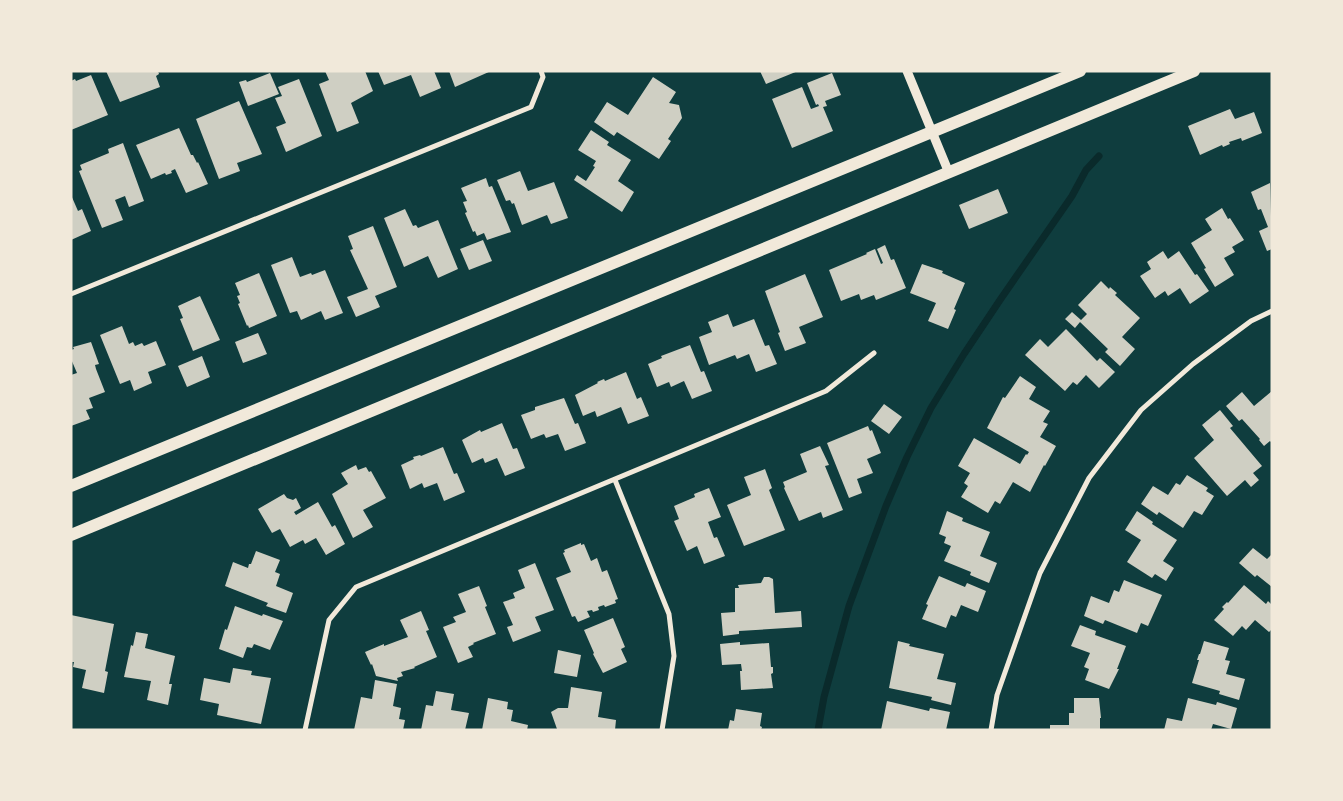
<svg xmlns="http://www.w3.org/2000/svg" width="1343" height="801" viewBox="0 0 1343 801" font-family="'Alegreya Sans',sans-serif">
<style>
.lines{fill:none;stroke-linecap:round;stroke-linejoin:round}
.stream{stroke:#0a2a2b;stroke-width:7}
.building{fill:#cfcfc3}
.minor{stroke:#f1e9da;stroke-width:5}
.tertiary{stroke:#f1e9da;stroke-width:9}
.primary{stroke:#f1e9da;stroke-width:12}
</style>
<rect width="100%" height="100%" fill="#0f3d3e"/>
<g class="lines">
<path class="stream" d="M818 730 824 697 849 606 886 506 907 457 931 408 964 354 1000 300 1072 196 1086 170 1099 156"/>
</g>
<path class="building" d="M106 71H158L159 74 156 76 160 87 120 102Z
M325 71H365L373 91 351 103 359 123 337 132 319 84 329 80Z
M378 71H434L441 88 420 97 411 75 384 85Z
M449 71H491L455 87Z
M760 71H798L766 84Z
M270 73 279 94 248 106 239 82 246 80 247 82Z
M832 73 841 95 825 101 827 106 823 107 833 131 792 148 772 99 802 87 811 109 819 106 818 104 816 105 807 83Z
M91 75 108 115 71 130V81L75 79 76 81Z
M653 77 676 92 669 103 679 105 682 118 668 139 671 141 659 159 617 132 614 136 594 122 607 102 628 115Z
M299 79 322 136 286 152 276 127 286 123 275 98 282 96 278 87Z
M239 101 262 154 237 163 240 171 219 179 196 119Z
M1230 109 1235 119 1254 112 1262 133 1242 141 1241 138 1229 142 1230 144 1223 147 1222 145 1200 155 1188 126Z
M179 128 191 155H193L197 163 198 162 208 184 186 193 175 169 171 171 172 173 166 175 165 173 151 179 136 145Z
M591 130 609 142 607 145 631 160 618 181 634 192 622 212 574 180 577 175 586 181 595 167 593 166 596 161 578 150Z
M123 143 144 201 129 207 125 196 115 200 123 220 102 228 79 171 82 170 80 165 109 153 108 149Z
M520 171 528 191 554 182 568 218 551 224 547 215 522 225 514 203 512 204 510 200 506 201 497 180Z
M486 178 489 187 492 186 511 232 487 240 484 233 477 236 475 231 473 232 465 213 467 212 463 202 467 201 461 188Z
M1270 183 1272 249 1267 251 1259 231 1268 227 1261 209 1258 210 1251 192Z
M998 189 1008 213 969 229 959 205Z
M71 195 78 211 82 209 91 231 71 240Z
M1222 208 1228 219 1230 218 1244 240 1232 247 1235 252 1224 258 1234 275 1215 287 1204 269 1206 268 1191 243 1212 230 1205 219Z
M405 209 413 226 416 225 418 228 438 220 458 269 438 278 428 256 404 267 384 218Z
M373 226 397 287 375 296 380 307 356 317 347 297 368 289 350 250 353 249 348 236Z
M483 240 492 261 469 270 460 249Z
M885 245 891 260 894 259 906 288 876 300 874 295 861 300 859 294 841 301 829 270 867 254 866 253 875 249 881 264 883 263 877 249Z
M1163 251 1168 259 1179 251 1195 275 1197 274 1209 291 1190 304 1180 288 1168 296 1165 291 1155 298 1140 276 1151 269 1147 262Z
M292 257 300 277 311 273 312 275 325 270 343 313 325 320 321 311 301 320 297 311 290 313 271 265Z
M922 264 943 271 942 273 965 283 954 309 956 310 948 329 928 321 936 303 910 293Z
M259 273 277 316 249 328 248 325 247 326 238 304 240 303 237 296 240 295 235 283Z
M805 274 823 317 799 327 806 343 785 351 778 333 780 332 765 291Z
M1101 281 1109 289 1110 287 1117 293 1115 295 1140 318 1122 337 1135 349 1120 366 1105 352 1108 349 1080 322 1075 328 1065 319 1072 312 1081 320 1087 314 1078 305Z
M200 296 220 340 193 351 180 319 183 318 178 306Z
M728 314 733 327 754 319 765 346 769 345 777 364 756 372 749 354 737 359 735 355 709 365 699 337 712 332 708 322Z
M122 326 129 344 133 342 135 346 142 343 144 346 156 341 166 365 148 372 152 383 134 391 130 380 120 384 100 335Z
M1066 329 1097 361 1100 358 1115 372 1099 388 1086 375 1077 385 1073 382 1065 391 1025 355 1040 339 1048 347Z
M258 333 267 354 243 363 235 342Z
M91 342 99 364 95 365 96 369 105 392 89 398 93 408 86 410 90 419 71 426V375L77 373 71 359V350L74 349 73 347Z
M690 345 701 372 704 371 712 391 692 399 684 381 671 387 669 382 657 387 648 364 662 358 661 356Z
M202 356 210 377 187 387 178 366Z
M626 372 637 399 641 397 649 416 628 424 621 407 597 417 595 411 583 416 575 395 598 383 597 382 604 379 605 381Z
M1020 376 1036 387 1029 399 1050 411 1043 422 1048 424 1040 437 1056 446 1045 466 1044 465 1030 492 1013 482 1000 504 995 501 988 513 961 497 968 486 964 483 970 473 958 466 974 438 1020 464 1026 454 1027 455 1029 452 987 428 1003 397 1005 398Z
M1272 391V443L1270 441 1264 446 1259 440 1260 439 1242 419 1239 421 1226 406 1242 392 1254 406Z
M564 398 575 424 578 423 586 443 565 451 558 434 546 438 544 434 531 439 521 415 535 410V407Z
M884 404 902 417 889 434 871 421Z
M1220 410 1233 426 1230 428 1262 466 1253 473 1259 480 1251 487 1245 480 1227 496 1194 458 1214 440 1202 425Z
M502 423 513 449 517 448 525 468 505 476 497 458 485 463 483 458 472 463 462 440 480 430 481 432Z
M868 426 870 431 872 430 881 453 867 459 873 473 857 479 862 493 849 498 827 443Z
M820 446 829 465 825 466 843 510 823 518 821 512 799 521 784 488 785 487 783 482 807 472 800 454Z
M443 447 454 474 457 473 465 492 444 501 437 483 424 488 422 483 410 489 401 465 414 459 413 457 420 455 421 456Z
M356 465 358 470 366 467 369 472 371 471 386 498 363 510 373 527 353 538 332 494 348 484 341 473Z
M765 469 772 488 769 490 785 530 744 546 727 505 751 495 744 477Z
M1187 475 1208 488 1206 491 1214 496 1202 515 1194 511 1183 528 1159 512 1157 515 1141 504 1153 486 1168 495 1176 483 1180 485Z
M709 488 721 517 708 522 714 538 717 537 725 556 704 564 697 546 687 551 674 521 679 519 674 506 695 497 694 494Z
M284 494 287 498 293 500 296 498 301 508 294 512 296 515 318 502 332 527 335 525 345 544 326 555 316 538 305 544 303 540 290 547 280 529 272 533 258 509Z
M947 511 963 518 962 521 990 532 980 556 997 563 989 583 970 575 971 572 944 561 951 546 944 543 946 537 939 534Z
M1137 511 1153 522 1152 524 1177 540 1163 561 1174 568 1166 581 1155 574 1152 578 1127 562 1141 540 1125 530Z
M581 543V545L584 544 591 561 597 558 602 572 607 570 618 599 615 600 616 603 605 607 604 605 598 607 599 610 593 612 592 610 587 611 590 617 578 622 575 616 572 617 556 578 571 572 563 553 565 552 564 550Z
M1253 548 1267 559 1272 554V587L1257 575 1255 577 1239 563Z
M256 551 280 560 275 572 280 574 276 586 293 593 286 613 266 606 268 603 225 586 233 562 248 568 249 564H251Z
M535 563 554 610 535 617 541 631 513 642 507 627 513 625 503 602 515 598 513 593 525 588 518 570Z
M939 576 965 587 967 583 986 591 978 612 961 605 956 617 951 615 946 628 922 619 928 605 926 604Z
M764 577H769L773 579 775 613 801 611 802 627 739 631V634L723 636 721 613 735 612V588H739L738 585 761 583Z
M1124 580 1162 595 1148 626 1141 623 1137 633 1105 620 1103 624 1084 616 1091 596 1109 603 1114 590 1119 592Z
M1244 585 1266 604 1268 601 1272 605V629L1269 632 1255 620 1246 630 1242 626 1233 636 1214 620 1224 609 1222 607 1227 602 1228 603Z
M479 586 487 606 485 607 496 634 473 643 474 644 468 647 473 657 458 663 443 627 456 622 453 617 466 612 458 594Z
M235 606 262 616 263 614 283 621 270 650 254 644 252 648 247 647 243 658 219 649 225 629 227 630Z
M421 611 429 630 426 631 437 657 414 667 415 668 401 672 403 676 397 678 398 681 376 676 372 664 371 665 365 652 384 644V646L408 637 400 620Z
M71 615 114 624 105 671 108 672 104 693 82 688 86 670 73 667 74 662H71Z
M613 618 625 647 621 649 627 662 603 673 593 654 594 653 584 630Z
M1080 625 1096 631 1095 635 1126 646 1117 669H1119L1109 689 1085 680 1089 669 1084 667 1090 653 1071 646Z
M136 632 148 634 145 648 175 656 169 684H172L168 705 147 700 151 681 124 677 131 645 133 646Z
M898 641 910 644 909 646 944 654 937 679 956 683 951 705 931 700 932 697 889 688Z
M1204 641 1229 648 1225 660 1230 661 1226 674 1245 679 1239 700 1219 694 1220 691 1192 683 1199 660H1197L1199 654H1200Z
M740 642V645L769 643 771 667H773V673L771 674 773 688 741 690 740 671H742L741 664 722 665 720 644Z
M558 650 581 655 577 677 554 673Z
M233 668 252 671 251 675 271 678 261 724 217 715 219 704 200 700 204 678 230 683Z
M375 680 397 684 393 706 401 708 399 719 405 720 403 730H354L361 697 372 699Z
M571 687 602 692 598 717 616 720 615 730 557 729 551 712 558 708H568Z
M436 691 454 694 451 710 469 713 465 730H421L426 705 433 706Z
M488 698 508 702 507 709 513 710 511 721 528 725 527 730H482Z
M1074 698H1099L1101 718H1100V730H1050V725H1069V713H1074Z
M1188 698 1216 705 1217 702 1237 708 1231 729 1213 724 1211 730H1164L1167 718 1182 721Z
M887 701 929 711 930 708 950 712 946 730H881Z
M736 709 762 713 760 726 762 727 761 730H728L730 720 734 721Z"/>
<g class="lines">
<path class="minor" d="M71 294 531 107 543 77 541 71
M615 480 669 614 674 656 662 730
M305 730 329 620 356 587 826 391 874 353
M991 730 997 695 1040 573 1089 478 1141 410 1193 364 1251 321 1272 311"/>
<path class="tertiary" d="M907 71 949 173"/>
<path class="primary" d="M71 486 1080 71
M71 535 1194 71"/>
</g>
<rect width="1343" height="801" fill="none" stroke="#f1e9da" stroke-width="145"/>
</svg>
